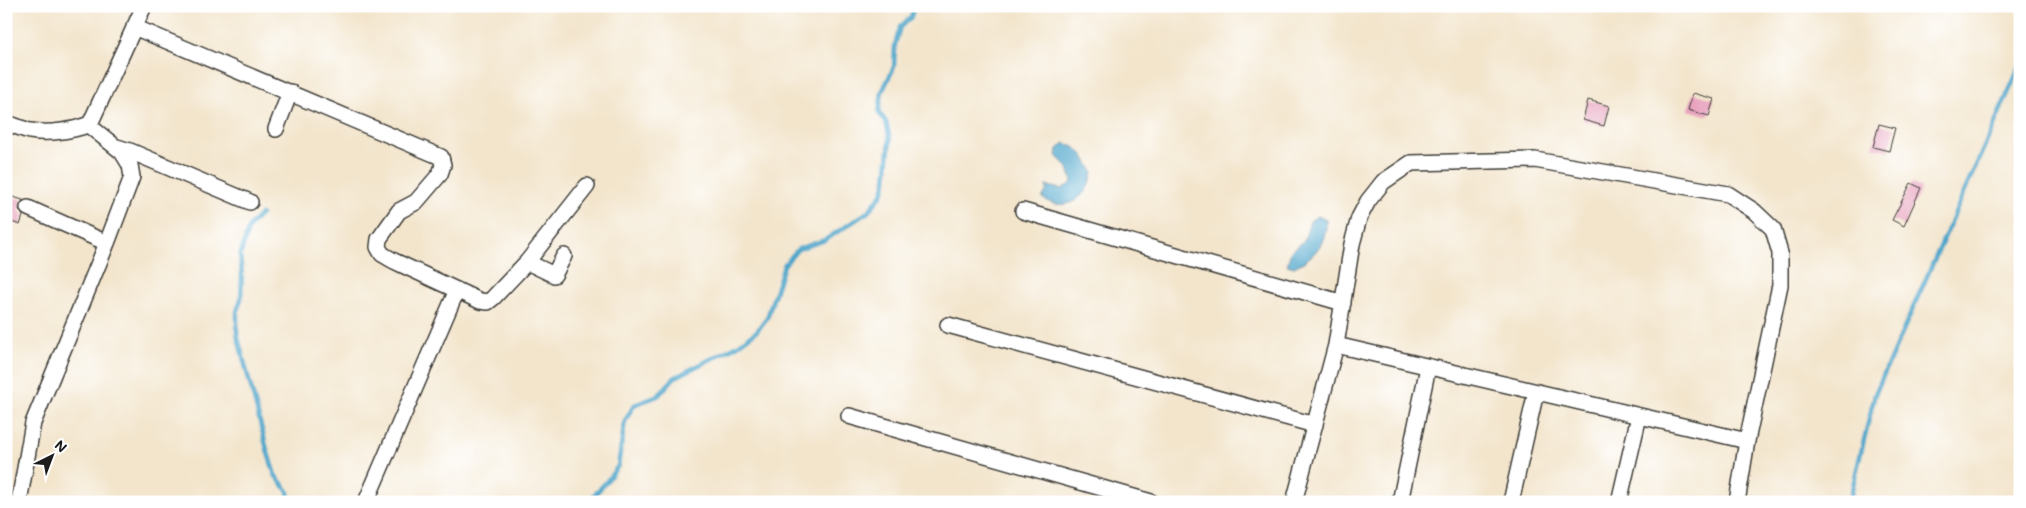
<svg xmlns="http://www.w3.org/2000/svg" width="2026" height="508" viewBox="0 0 2026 508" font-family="Mali,sans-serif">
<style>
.water{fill:#4da5ca;stroke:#346073}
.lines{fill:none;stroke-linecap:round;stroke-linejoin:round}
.stream{stroke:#4da5ca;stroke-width:4.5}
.building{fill:#e8a4bf}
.minor-casing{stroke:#3c3a36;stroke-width:18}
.minor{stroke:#fff;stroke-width:15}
</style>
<rect width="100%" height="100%" fill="#fff"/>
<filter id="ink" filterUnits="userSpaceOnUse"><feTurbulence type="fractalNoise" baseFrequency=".02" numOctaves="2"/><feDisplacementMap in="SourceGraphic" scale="10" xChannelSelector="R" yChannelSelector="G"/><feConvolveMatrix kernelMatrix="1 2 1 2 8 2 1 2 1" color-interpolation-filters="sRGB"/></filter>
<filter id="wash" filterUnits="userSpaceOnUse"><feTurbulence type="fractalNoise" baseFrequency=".0096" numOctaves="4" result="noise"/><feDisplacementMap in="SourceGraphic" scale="20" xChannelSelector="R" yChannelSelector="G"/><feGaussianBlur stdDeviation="1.12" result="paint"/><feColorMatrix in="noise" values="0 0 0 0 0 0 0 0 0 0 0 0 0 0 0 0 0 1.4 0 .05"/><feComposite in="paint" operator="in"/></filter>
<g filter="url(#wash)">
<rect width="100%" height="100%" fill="#f3e5cc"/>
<path class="water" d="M1064 143C1080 147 1086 158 1093 172 1089 197 1066 215 1042 198L1047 190 1046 185 1060 189 1069 185 1072 182 1068 168 1057 157 1058 149Z
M1318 216 1326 220C1328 242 1314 258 1294 267L1287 265 1291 251 1304 241 1310 221Z"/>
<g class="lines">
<path class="stream" d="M261 214 249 227 240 256 242 274 241 299 237 311V334L268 453 275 475 288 491 289 502
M588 502 606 482 618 466 625 421 634 405 658 396 674 378 738 345 757 331 767 318 784 265 798 249 825 240 868 212 882 194 886 181 890 139 886 122 879 113 882 92 894 67 895 45 900 27 911 17 914 6
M1849 502 1875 394 2020 66"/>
</g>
<g id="blocks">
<path class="building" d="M1693 93 1714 99 1709 116 1688 110Z
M1588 100 1609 106 1604 126 1583 120Z
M1879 124 1895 128 1889 151 1873 147Z
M1911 183 1921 188 1904 226 1892 220Z
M6 195 23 200 19 209 23 216 20 225 6 220Z"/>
</g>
</g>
<g filter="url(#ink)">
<use href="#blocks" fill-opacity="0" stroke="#3c3a36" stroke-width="1"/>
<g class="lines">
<g class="minor-casing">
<path id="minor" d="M134 27 441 157 443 165 440 174 416 202 399 211 379 239 378 247 382 254 394 261 480 301 488 302 493 298 527 262 587 186
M6 123C14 125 22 129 30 131 49 134 72 131 90 124
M276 129 290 92
M117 147 130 151 250 202
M28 208 107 243
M1023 211 1343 303
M527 262 554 275 564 256
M948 325 1315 425
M1336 345 1747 441
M849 416 1151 502
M19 502 33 423 107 243 132 177 130 165 122 152 92 128 90 124 144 6
M366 502 457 290
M1294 502 1336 345 1352 244 1359 218 1368 201 1383 182 1411 163 1535 160 1728 194 1754 211 1773 229 1780 253V285L1747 441 1737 502
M1400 502 1428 367
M1511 502 1536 392
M1619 502 1639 416"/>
</g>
<use href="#minor" class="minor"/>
</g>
</g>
<rect width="2026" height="508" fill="none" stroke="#fff" stroke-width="25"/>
<g transform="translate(52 456) rotate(42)" stroke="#ffffff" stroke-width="4" paint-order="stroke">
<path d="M0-4L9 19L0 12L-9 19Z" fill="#1c1c1c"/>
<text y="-8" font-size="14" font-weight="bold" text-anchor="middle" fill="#1c1c1c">N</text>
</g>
</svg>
